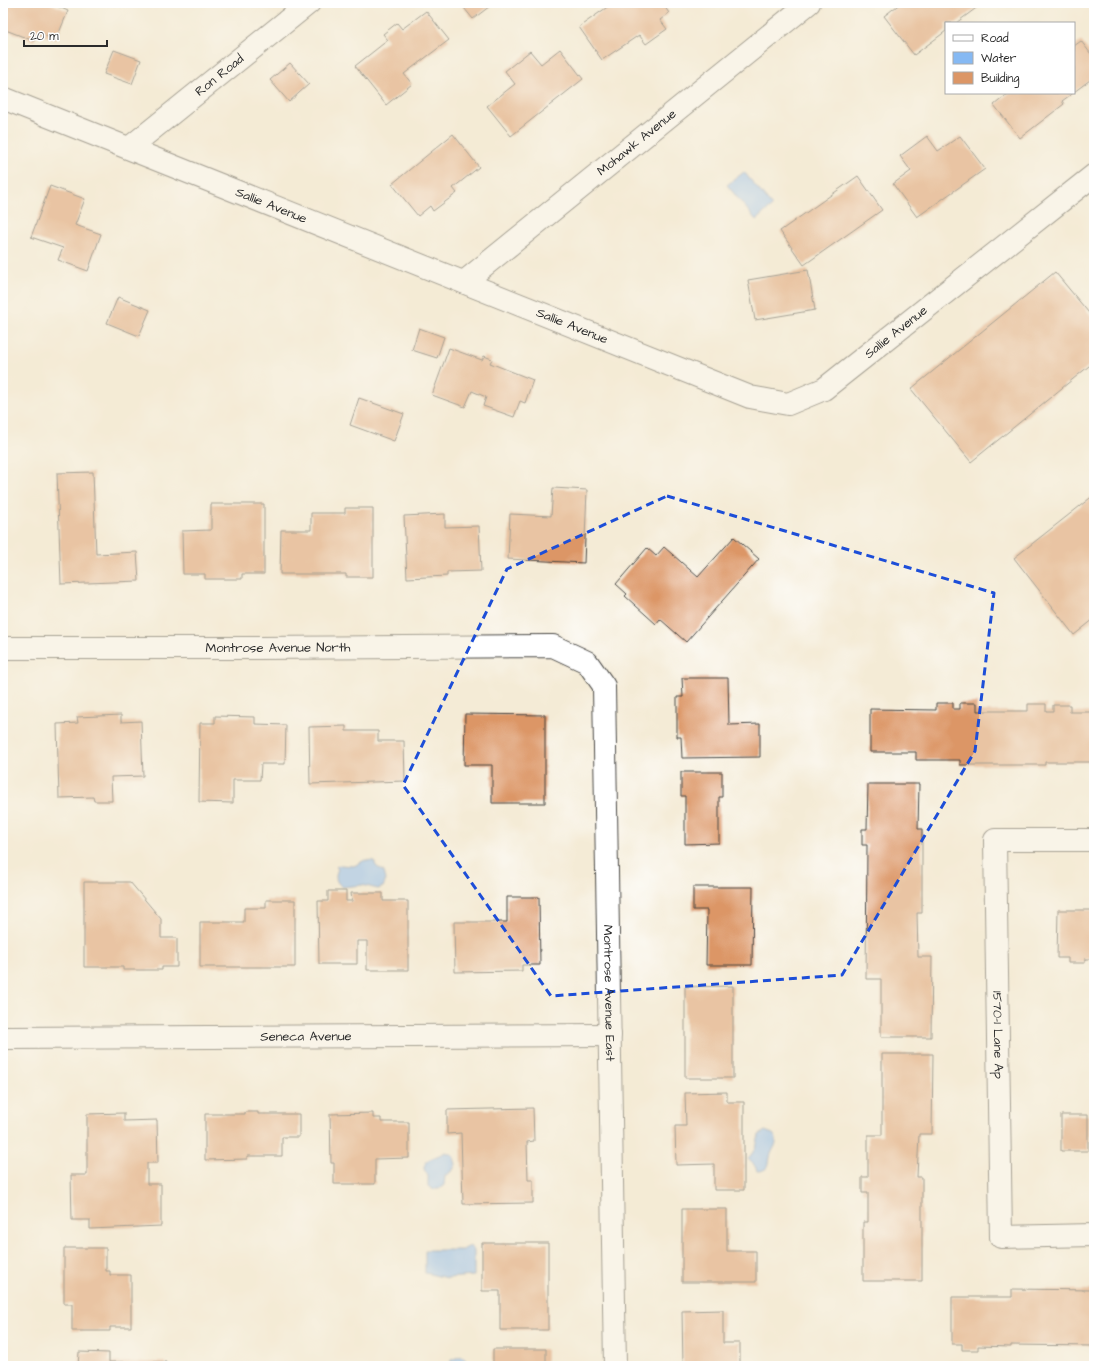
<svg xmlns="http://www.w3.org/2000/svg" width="1097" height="1369" viewBox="0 0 1097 1369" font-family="'Architects Daughter',sans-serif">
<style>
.water{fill:#86b9f3;stroke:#58728f}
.building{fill:#dc9666}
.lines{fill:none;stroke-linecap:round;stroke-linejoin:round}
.minor-casing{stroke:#494845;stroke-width:24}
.minor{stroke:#fff;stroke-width:22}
.marked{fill:none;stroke:#1d4ed8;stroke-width:3;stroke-dasharray:8 5;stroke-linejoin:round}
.labels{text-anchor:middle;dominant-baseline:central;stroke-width:3.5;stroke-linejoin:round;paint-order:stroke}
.street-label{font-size:13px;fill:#2b2b2b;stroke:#fff}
</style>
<rect width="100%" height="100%" fill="#fff"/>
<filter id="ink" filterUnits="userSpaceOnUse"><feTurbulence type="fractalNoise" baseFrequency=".025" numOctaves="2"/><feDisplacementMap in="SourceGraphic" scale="8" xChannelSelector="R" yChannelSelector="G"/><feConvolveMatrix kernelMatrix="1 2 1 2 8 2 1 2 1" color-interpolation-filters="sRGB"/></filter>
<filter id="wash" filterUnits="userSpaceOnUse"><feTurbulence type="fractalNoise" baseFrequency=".012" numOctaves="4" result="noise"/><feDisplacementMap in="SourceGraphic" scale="16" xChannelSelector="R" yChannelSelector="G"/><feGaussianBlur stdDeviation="0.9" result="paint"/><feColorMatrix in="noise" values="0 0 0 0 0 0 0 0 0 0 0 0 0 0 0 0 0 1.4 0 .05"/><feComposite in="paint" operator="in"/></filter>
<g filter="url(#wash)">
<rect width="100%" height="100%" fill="#f4ebd6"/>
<path class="water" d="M744 172 772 206 756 220 727 185Z
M365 860 374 861 376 866 384 872 386 880 383 887 378 889 362 885 343 887C336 883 334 877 338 869L336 867 340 865 354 866Z
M765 1131 773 1134C780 1142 774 1146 771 1154 769 1158 770 1163 768 1166 766 1170 761 1171 757 1171L755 1166 748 1159 756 1148 759 1135Z
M446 1152 453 1155 456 1164 453 1170 445 1176 444 1185 439 1189H433L428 1186V1176L424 1169V1166L428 1160Z
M470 1246 474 1251V1276L447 1278 425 1273V1250H462Z
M461 1356 465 1358 466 1366H450L451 1360Z"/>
<g id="blocks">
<path class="building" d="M7 3H50L68 11 56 40 38 33 34 41 3 29V12Z
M460 3H494L473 19Z
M613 3H662L669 13 660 20 667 29 646 44 639 35 602 60 579 27Z
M901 3H983L956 23H946V31L914 55 884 16Z
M426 11 449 40 404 74 412 84 386 105 355 66 388 40 383 34 397 23 402 29Z
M1081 41 1094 58V77L1074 92V46Z
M560 49 583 79 511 136 487 106 515 84 505 71 530 51 541 64Z
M114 50 141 60 132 84 104 74Z
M290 63 309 84 289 102 270 80Z
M1009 93H1073L1062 101 1064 104 1020 138 994 105Z
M453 134 479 167 453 188 457 193 433 211 430 206 418 216 392 184Z
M927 136 938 151 960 136 985 169 917 217 893 184 911 171 900 156Z
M858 176 882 210 804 265 780 231Z
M50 186 85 199 75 225 101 234 88 271 58 260 63 248 31 237Z
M808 270 815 310 755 320 748 280Z
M1055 272 1094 319V362L971 462 911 389Z
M118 297 150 310 139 336 107 323Z
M419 328 444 337 437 358 412 350Z
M449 348 482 360 484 356 492 359 490 363 533 380 525 403 520 401 514 417 483 406 486 397 472 391 465 407 432 395Z
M359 398 404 414 394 441 350 425Z
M93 472 96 554 137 552 139 581 61 584 57 473Z
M553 488 587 490 584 563 508 559 510 514 551 516Z
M1094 495V619L1074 635 1014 558Z
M211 504H264V574H242V579H205V574H183L182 531 211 530Z
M345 508H373V577H346V574H280L281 530H311V513H345Z
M445 514V527L479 526 481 571 447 572V576L407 578 404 516Z
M734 537 759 559 686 642 660 619 656 624 625 596 627 594 616 584 647 548 656 556 664 547 698 577Z
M682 678H728L729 725 760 724V757L682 758 681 737H677V697H683Z
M936 703H953V709H960V703H977V711H1028V704H1046V711H1053V705H1070V712H1094L1093 762H1045V765H960V760H916V752H870V709L936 710Z
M465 714 545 715V803H492V765H464Z
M121 715V722L141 721 143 776 111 777 112 801H94L93 797 59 798 57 724 78 723 77 717Z
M215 716 255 717V724L286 725 285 764H261L260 780H233V803L199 802 200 723H215Z
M346 726V731H378V741H404L405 781 310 784 309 727Z
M681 772H722V797H719V843L685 844V796H681Z
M868 784H919L918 829H922V913H917L918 957H932L931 1037H881V979H866L867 845H862V829H867Z
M84 882H130L161 919V938H177V967H162V970H123V967H84Z
M693 887H753L752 965H706L707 910H693Z
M328 891H346V901H352L351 893H383V901H408V970H367V941H357V964H319L318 901H328Z
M507 897H539L540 965H522V971L455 972 454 922H507Z
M266 900H295V967H200V922H244V908H266Z
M1058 910H1094V959H1085V963H1068V958H1057Z
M733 986V1078H685V987Z
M882 1054H933L932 1134H919L917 1177H922V1281H863V1222H868V1193H862V1177H868V1135H882Z
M727 1092V1102H744V1190H714V1164L676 1165 675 1126H686L685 1093Z
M533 1108 534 1141 527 1142 528 1180H533V1203L463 1204 461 1133 447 1134V1110Z
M245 1112H258V1114H299V1137H282V1156H247V1159L205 1160V1114H245Z
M124 1113V1121L157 1120 158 1163H147V1184H161V1226L90 1229V1220H72L71 1175H87V1114Z
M373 1113V1118H381V1122H409V1158L375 1159V1184H334V1163H331L330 1114Z
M1061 1115H1088V1151H1061Z
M682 1209H727V1251H756V1282H682Z
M482 1243H548V1330H500V1291H482Z
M64 1248H106V1271H110V1275H131V1327H110V1331H72V1304H64Z
M1012 1289 1094 1290V1346L1011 1345V1347L978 1346V1350H962V1344H952V1297H1012Z
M723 1310V1343H740V1366H683L682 1311Z
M493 1349H546V1366H493Z
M79 1352 109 1353V1362H166V1366H78Z"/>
</g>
</g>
<g filter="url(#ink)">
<use href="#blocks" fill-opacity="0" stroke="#494845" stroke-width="1"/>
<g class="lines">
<g class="minor-casing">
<g id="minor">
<path id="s1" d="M3 98 750 397 788 404 824 389 1094 175"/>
<path id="s2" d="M129 148 309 3"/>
<path id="s3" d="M464 282 809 3"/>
<path id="s4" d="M3 648H259L553 646 587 662 604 686 615 1366"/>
<path id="s5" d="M1094 840H995L1001 1237 1094 1235"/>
<path id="s6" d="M3 1038 610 1035"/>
</g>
</g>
<use href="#minor" class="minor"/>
</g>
</g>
<path d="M0 0H1097V1369H0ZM667 496 994 593 975 751 842 975 551 996 403 785 507 569Z" fill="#f4ebd6" fill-opacity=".55" fill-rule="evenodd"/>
<path class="marked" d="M667 496 994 593 975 751 842 975 551 996 403 785 507 569Z"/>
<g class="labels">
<g class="street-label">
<text stroke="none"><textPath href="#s2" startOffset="116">Ron Road</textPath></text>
<text stroke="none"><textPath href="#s3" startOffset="222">Mohawk Avenue</textPath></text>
<text stroke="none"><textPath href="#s1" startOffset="289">Sallie Avenue</textPath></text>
<text stroke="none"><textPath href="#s1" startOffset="613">Sallie Avenue</textPath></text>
<text stroke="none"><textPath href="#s1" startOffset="974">Sallie Avenue</textPath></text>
<text stroke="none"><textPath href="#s4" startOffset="275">Montrose Avenue North</textPath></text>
<text stroke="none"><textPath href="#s4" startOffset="924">Montrose Avenue East</textPath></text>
<text stroke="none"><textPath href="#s5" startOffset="294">1570-1 Lane Ap</textPath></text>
<text stroke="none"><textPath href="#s6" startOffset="303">Seneca Avenue</textPath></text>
</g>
</g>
<rect width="1097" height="1369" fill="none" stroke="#fff" stroke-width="16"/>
<rect x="945" y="22" width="130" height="72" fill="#ffffff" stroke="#aaaaaa"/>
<rect x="953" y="35" width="20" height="6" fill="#ffffff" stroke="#aaaaaa"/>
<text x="981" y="42" font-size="12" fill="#2b2b2b">Road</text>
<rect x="953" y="52" width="20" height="12" fill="#86b9f3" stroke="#aaaaaa"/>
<text x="981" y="62" font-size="12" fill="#2b2b2b">Water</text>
<rect x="953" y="72" width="20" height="12" fill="#dc9666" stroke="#aaaaaa"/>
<text x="981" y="82" font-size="12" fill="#2b2b2b">Building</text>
<path d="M24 40v6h83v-6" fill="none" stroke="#2b2b2b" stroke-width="2"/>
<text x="30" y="40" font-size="12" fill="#2b2b2b" stroke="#ffffff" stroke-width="3" paint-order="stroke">20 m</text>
</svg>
